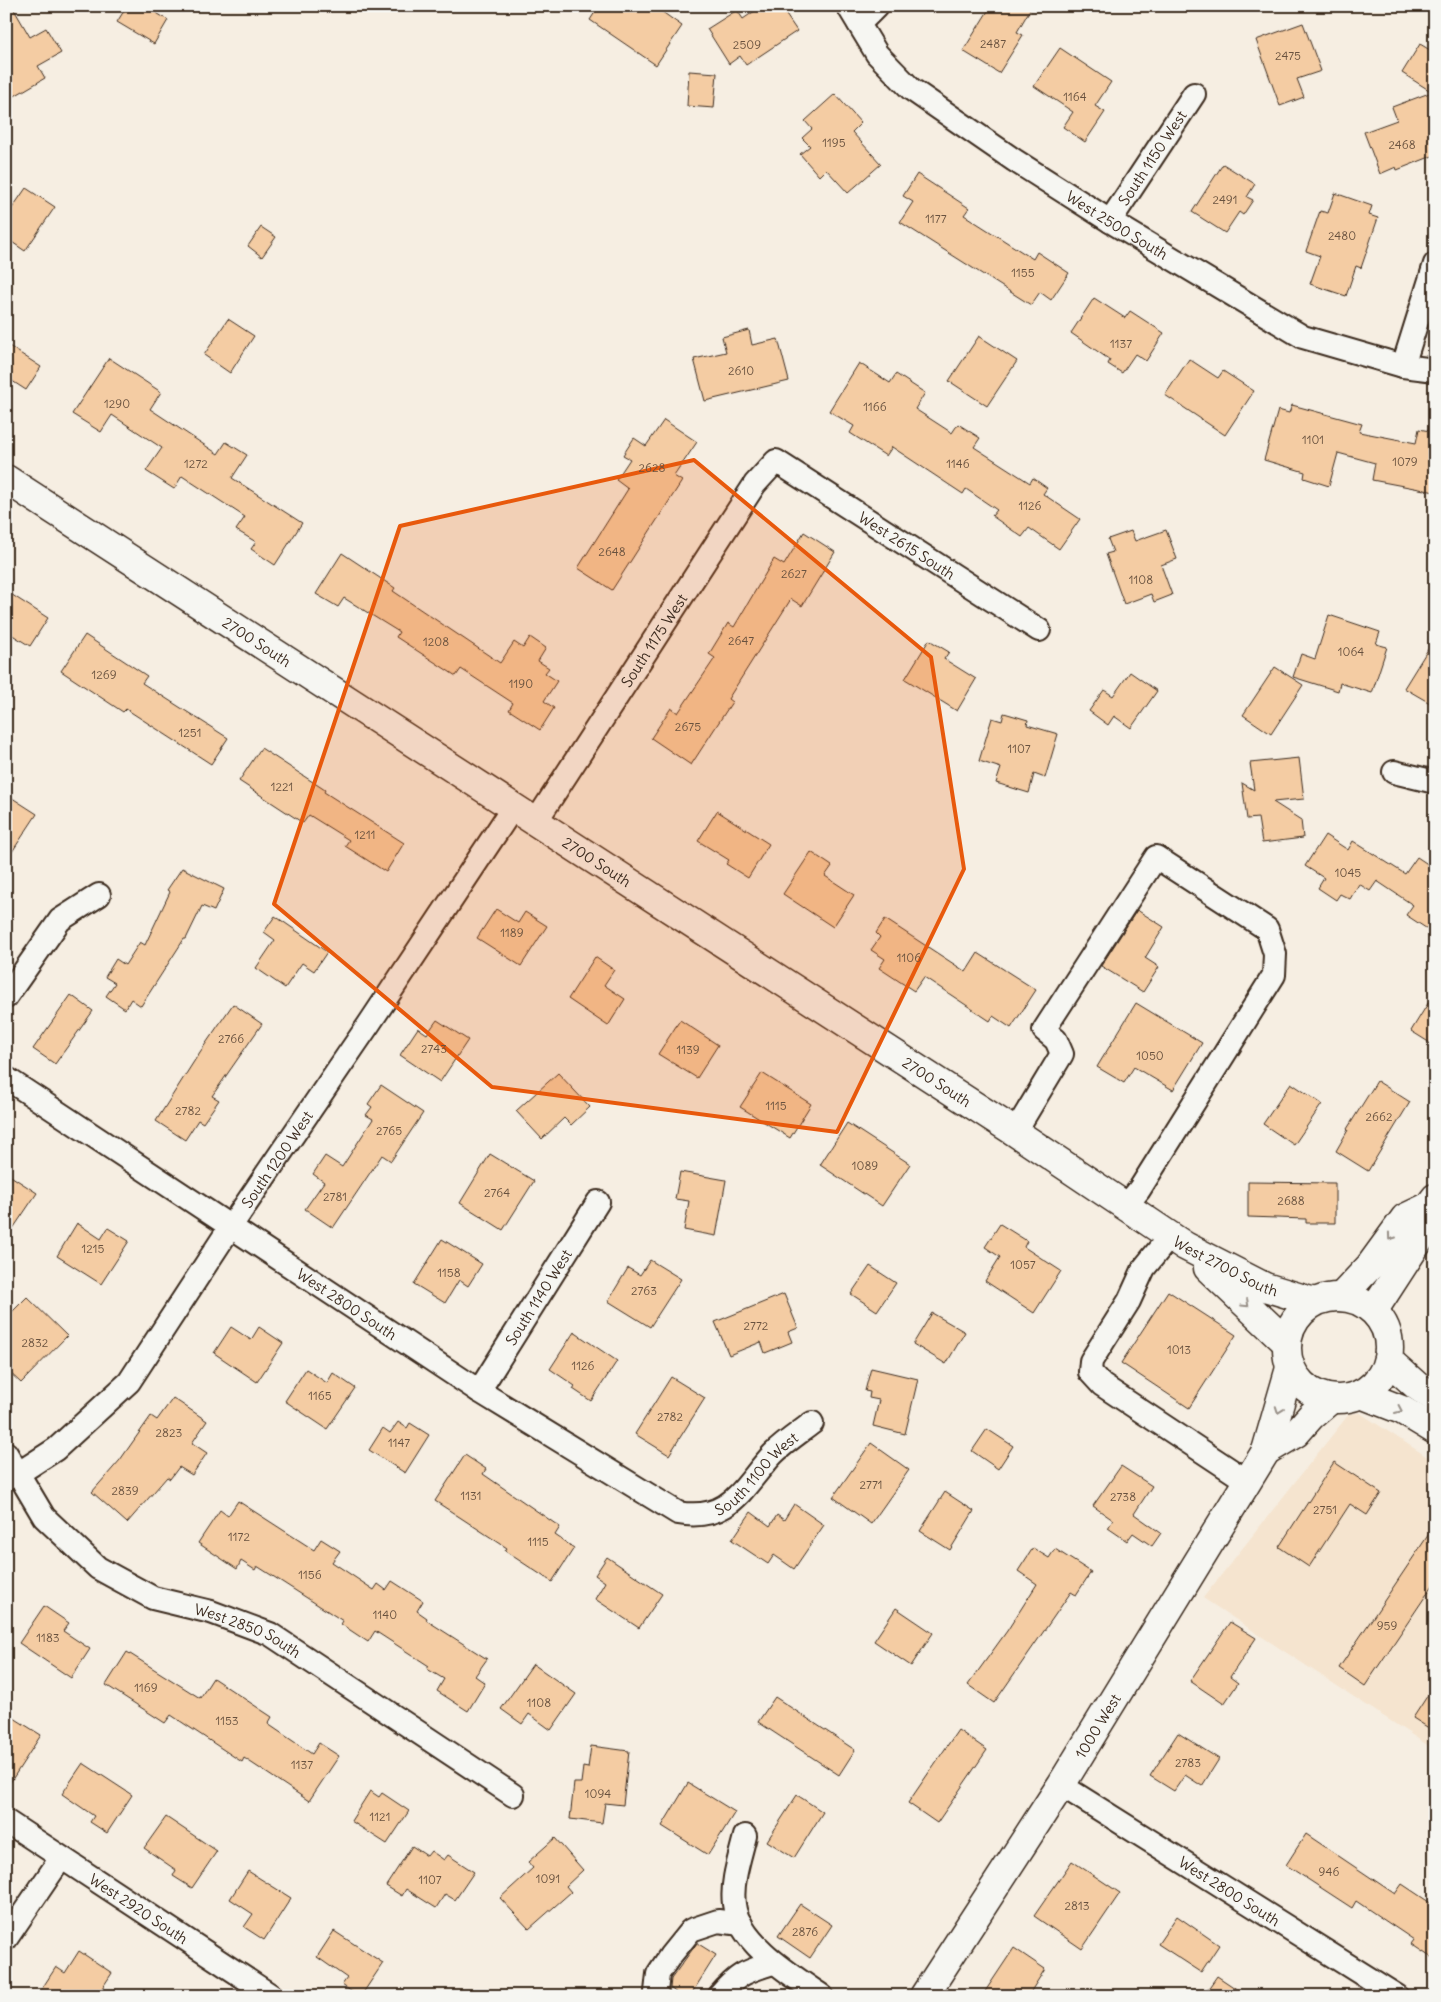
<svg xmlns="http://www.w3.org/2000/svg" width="1441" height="2002" viewBox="0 0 1441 2002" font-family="Delius,sans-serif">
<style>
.built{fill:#f5e4cf}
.building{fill:#f4cca3;stroke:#3b2a1e}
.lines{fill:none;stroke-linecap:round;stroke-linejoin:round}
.minor-casing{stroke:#3b2a1e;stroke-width:26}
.major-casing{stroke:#3b2a1e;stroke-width:31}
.minor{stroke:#f6f6f2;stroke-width:22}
.major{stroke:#f6f6f2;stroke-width:28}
.oneway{stroke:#989088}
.marked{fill:#e8590c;fill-opacity:0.2;stroke:#e8590c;stroke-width:4;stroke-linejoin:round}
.labels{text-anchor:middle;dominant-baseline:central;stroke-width:4;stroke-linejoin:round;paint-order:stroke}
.number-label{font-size:12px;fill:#69523f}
.street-label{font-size:15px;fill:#3b2a1e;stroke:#f6f6f2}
</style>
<rect width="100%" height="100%" fill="#f6eee2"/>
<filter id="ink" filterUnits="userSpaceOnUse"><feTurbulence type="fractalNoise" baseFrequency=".02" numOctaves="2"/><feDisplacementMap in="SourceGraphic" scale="10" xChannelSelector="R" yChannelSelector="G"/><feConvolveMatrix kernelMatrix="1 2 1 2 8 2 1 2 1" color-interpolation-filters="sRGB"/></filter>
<g filter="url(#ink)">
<path class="built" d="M1360 1413 1435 1462V1750L1203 1598 1349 1414Z"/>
<path class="building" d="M6 6H12L30 37 46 28 61 53 38 66 45 78 6 101Z
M127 6H145L168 20 154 44 117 22Z
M599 6H654L682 26 656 65 590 20Z
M762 6H780L797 31 746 65 740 56 729 64 707 29 737 10 743 19Z
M991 6H1032L1017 32 1023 35 999 73 963 51Z
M1303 23 1321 71 1297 79 1304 97 1280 106 1256 40Z
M1420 44 1435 53V155L1397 170 1396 167 1380 174 1364 132 1397 120 1392 107 1432 92 1402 73Z
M1060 48 1111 82 1095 106 1105 112 1085 142 1063 127 1073 112 1034 86Z
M689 71 717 73 714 108 687 106Z
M835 94 861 123 852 132 881 164 848 193 826 169 819 176 800 154 810 146 802 138 812 129 805 121Z
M1223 164 1255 184 1247 197 1253 200 1243 215 1239 212 1225 233 1192 212Z
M917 174 969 208 964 215 1033 259 1037 252 1069 273 1051 300 1040 292 1031 305 900 222 913 202 903 196Z
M26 188 55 207 25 251 6 238V217Z
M1335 193 1372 206 1369 215 1378 218 1361 268 1356 266 1346 296 1310 284 1320 256 1306 251 1320 211 1328 213Z
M261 227 276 237 262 257 248 246Z
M1094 298 1125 318 1130 311 1164 333 1146 361 1135 354 1122 373 1108 364 1110 360 1071 333Z
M228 319 254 336 230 373 204 355Z
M749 330 752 345 778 339 789 381 705 401 694 359 726 352 722 337Z
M979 336 1017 361 987 406 949 381Z
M6 344 41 367 26 390 6 377Z
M109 358 161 392 150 409 218 454 226 442 247 455 232 478 302 523 275 565 251 549 256 542 236 530 245 517 182 476 174 489 146 471 162 448 112 415 101 432 72 414Z
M1189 359 1218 378 1223 371 1254 391 1225 435 1165 395Z
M859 363 890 383 896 374 925 393 915 409 952 433 958 424 980 438 974 447 1030 483 1033 478 1047 488 1043 494 1080 519 1059 549 1029 528 1022 537 992 516 997 510 966 489 963 494 892 447 886 456 850 433 854 426 829 411Z
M1292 405 1362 424 1359 432 1416 443 1419 429 1435 432V492L1372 480 1375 463 1338 453 1329 486 1304 478 1305 472 1264 460 1278 410 1289 413Z
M664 420 697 442 674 476 682 481 612 590 578 568 628 489 616 480 630 459 623 455 634 438 646 446Z
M1166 530 1177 559 1161 565 1172 595 1154 602 1151 594 1124 604 1106 554 1113 552 1108 539 1131 531 1135 541Z
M804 532 835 552 802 606 791 599 728 699 732 702 691 765 651 738 671 708 678 713 715 658 709 654 728 623 734 627 774 559 784 565Z
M342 553 395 588 393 591 500 663 514 642 523 648 530 637 546 648 538 661 549 668 545 673 557 681 544 701 554 708 540 730 509 710 513 703 461 669 456 676 396 637 399 632 344 598 338 607 316 594Z
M6 591 48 618 30 646 6 631Z
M1329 615 1380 632 1376 644 1387 647 1372 693 1340 683 1338 691 1293 677 1301 654 1315 659Z
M85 635 147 676 142 683 228 738 211 764 126 709 123 712 61 671Z
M1435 638V706L1404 688Z
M929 640 949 652 944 659 976 679 957 711 905 679Z
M1275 667 1303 685 1271 734 1243 715Z
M1130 672 1157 691 1131 728 1114 716 1108 725 1089 711 1104 690 1113 696Z
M1004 713 1028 720 1027 725 1058 734 1045 778 1034 774 1029 793 996 783 1001 768 979 761 992 718 1002 721Z
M261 748 325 790 324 792 404 843 386 872 345 846 349 840 309 815 303 823 239 781Z
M1299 758 1304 799 1273 802 1301 820 1303 838 1262 843 1258 818 1247 819 1242 783 1254 790 1250 763Z
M6 794 37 814 6 861Z
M717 811 769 844 748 878 726 864 729 860 698 841Z
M1325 835 1348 850 1353 841 1405 874 1417 857 1435 869V934L1406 915 1413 905 1377 881 1370 891 1359 884 1350 899 1340 894 1336 900 1318 888 1324 878 1305 866Z
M811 852 832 866 825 876 854 895 833 927 783 894Z
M182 868 224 889 214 911 202 906 186 939H184L141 1006 131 999 125 1009 106 996 115 983 105 977 116 959 125 965 140 942 145 945 170 892 167 890Z
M496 909 518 923 525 912 547 926 521 966 477 938Z
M1137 910 1164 927 1145 958 1159 967 1143 992 1101 966Z
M275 916 327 952 314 971 302 963 285 988 256 968 275 940 264 932Z
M885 919 966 972 978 953 1036 990 1011 1028 993 1016 990 1021 924 977 914 991 879 968 885 959 871 950 880 937 876 933Z
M595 957 614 970 604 985 625 999 608 1026 568 999Z
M1435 992V1046L1411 1031Z
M71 995 93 1011 55 1064 33 1049Z
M1136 1003 1202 1043 1173 1090 1134 1067 1124 1083 1097 1067Z
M233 1004 262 1024 212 1096 219 1100 203 1123 198 1120 185 1140 156 1121 200 1052Z
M437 1020 468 1040 440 1082 400 1055 418 1028 427 1034Z
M680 1020 718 1045 697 1078 658 1054Z
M558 1073 590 1107 571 1125 564 1118 542 1139 516 1111Z
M762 1073 811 1104 790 1138 740 1107Z
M1377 1081 1410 1102 1368 1171 1336 1151 1348 1130 1347 1129Z
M1291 1083 1322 1104 1294 1145 1263 1124Z
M381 1085 423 1113 391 1161 382 1155 333 1228 305 1209 324 1182 313 1174 325 1156 342 1167 373 1119 366 1115 372 1107 368 1104Z
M847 1123 910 1164 882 1206 820 1165Z
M490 1154 534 1181 503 1230 460 1203Z
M680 1172 726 1180 716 1236 684 1230 689 1201 675 1199Z
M6 1173 37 1193 6 1239Z
M1248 1182 1335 1183V1223H1306V1219L1248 1217Z
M77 1223 101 1239 108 1228 129 1241 101 1284 57 1256Z
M1000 1224 1027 1241 1024 1247 1061 1271 1034 1313 985 1281 1000 1257 985 1247Z
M442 1239 482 1264 468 1286 459 1280 445 1303 414 1284Z
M650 1260 681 1279 650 1327 608 1301 628 1268 640 1275Z
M870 1266 896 1283 877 1311 851 1294Z
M1168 1291 1236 1335 1189 1408 1121 1363Z
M784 1294 798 1328 788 1332 792 1342 765 1353 761 1342 729 1355 715 1322Z
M27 1297 67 1336 21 1383 6 1369V1318Z
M932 1313 965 1332 946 1364 913 1344Z
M231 1327 251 1340 259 1327 283 1343 257 1382 214 1353Z
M574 1332 617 1361 591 1401 573 1389 575 1386 550 1369Z
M871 1368 918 1379 905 1434 873 1426 879 1400 869 1398 870 1392 865 1391Z
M306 1369 327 1383 333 1373 355 1388 327 1429 285 1401Z
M671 1377 705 1398 669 1455 635 1434Z
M173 1398 207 1421 192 1443 207 1453 192 1475 179 1467 170 1479 167 1477 127 1523 92 1492 120 1460 151 1416 157 1420Z
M398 1422 407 1428 410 1423 429 1435 405 1473 369 1450 383 1428 390 1433Z
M987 1429 1013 1446 998 1469 972 1451Z
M871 1443 909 1470 871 1524 833 1497Z
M465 1455 486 1469 483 1474 560 1527 555 1535 574 1548 552 1582 505 1551 507 1548 435 1501Z
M1334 1462 1381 1493 1367 1515 1350 1504 1309 1567 1279 1547Z
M1121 1466 1152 1486 1134 1514 1161 1533 1152 1546 1133 1533 1127 1541 1108 1528 1113 1520 1093 1506Z
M945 1492 974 1511 950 1550 920 1531Z
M238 1501 314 1550 321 1539 340 1551 332 1562 374 1590 378 1584 386 1590 392 1581 423 1601 417 1611 427 1618 426 1620 487 1659 475 1676 485 1683 468 1711 437 1691 444 1679 427 1669 429 1666 375 1631 368 1642 341 1624 343 1621 257 1566 255 1570 241 1561 237 1569 198 1543 220 1510 228 1516Z
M794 1504 824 1525 794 1569 774 1555 768 1564 732 1540 751 1512 770 1526 777 1515 784 1520Z
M1435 1525V1582L1365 1686 1339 1668Z
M1033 1548 1049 1558 1055 1549 1091 1572 1076 1595 1071 1592 994 1703 968 1685 1007 1631 1037 1584 1018 1571Z
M607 1557 662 1594 639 1628 595 1599 605 1582 595 1575Z
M44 1606 69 1623 63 1631 90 1649 71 1678 19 1643Z
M896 1608 933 1633 911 1666 874 1641Z
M1230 1622 1256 1638 1230 1677 1238 1683 1224 1704 1190 1681Z
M127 1652 200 1698 213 1678 272 1717 268 1724 312 1754 319 1743 339 1756 309 1801 244 1758 242 1762 171 1715 165 1723 106 1685Z
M533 1664 576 1694 551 1730 529 1714 522 1724 501 1709Z
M1435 1684V1732L1413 1718Z
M775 1697 855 1750 839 1775 758 1722Z
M6 1713 41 1735 6 1789Z
M958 1730 987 1750 937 1823 908 1803Z
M1178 1733 1219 1759 1202 1786 1185 1775 1174 1791 1150 1776Z
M591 1746 629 1751 623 1805 605 1803 602 1823 570 1819 574 1783H581L583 1767 588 1768Z
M83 1763 132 1795 107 1833 90 1822 94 1816 62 1794Z
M688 1783 735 1812 708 1855 662 1826Z
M370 1791 379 1797 382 1793 409 1811 387 1844 351 1821Z
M797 1795 823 1812 794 1858 767 1841Z
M166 1817 217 1851 192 1888 173 1876 176 1870 144 1848Z
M1306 1834 1395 1894 1402 1884 1435 1906V1960L1411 1944 1414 1940 1356 1901 1352 1908 1286 1865Z
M555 1838 583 1870 566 1886 571 1892 529 1929 500 1898 533 1868 528 1862Z
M412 1846 427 1856 431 1851 444 1860 448 1855 474 1872 455 1900 445 1894 436 1908 406 1889 402 1896 386 1886Z
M1072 1861 1120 1893 1082 1949 1034 1916Z
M248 1871 291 1898 264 1940 244 1927 253 1914 230 1899Z
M800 1904 832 1925 810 1958 778 1936Z
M1177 1916 1219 1945 1201 1972 1158 1944Z
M334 1931 383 1963 361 1996H358L342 1985 347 1978 317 1957Z
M697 1943 716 1955 690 1996H681L670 1988 671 1979Z
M1014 1948 1045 1969 1028 1996H982Z
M79 1951 112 1973 97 1996H50L41 1990 56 1967 65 1973Z
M1217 1976 1247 1996H1203Z"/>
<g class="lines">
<g class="minor-casing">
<g id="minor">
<path id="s1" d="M848 6 877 54 911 89 1014 160 1110 221 1303 337 1403 366 1435 370"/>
<path d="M859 24 877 6"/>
<path id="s2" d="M1110 221 1194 94"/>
<path d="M1403 366 1435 264"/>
<path d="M1394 772 1435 782"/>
<path id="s3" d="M535 823 755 484 776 461 1039 630"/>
<path d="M6 997 60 920 99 895"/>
<path id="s4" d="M6 1078 479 1391 678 1513C731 1522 742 1487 773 1454 784 1443 799 1433 812 1423"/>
<path d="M1015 1132 1062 1054 1056 1040 1044 1030 1156 857 1267 929 1275 954 1274 975 1139 1190 1126 1206"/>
<path d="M1170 1236 1144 1268 1129 1301 1091 1361 1090 1372 1102 1385 1247 1481"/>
<path id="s5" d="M479 1391 598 1202"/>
<path id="s6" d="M6 1453 44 1517 98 1568 153 1598 211 1612 270 1634 513 1795"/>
<path id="s7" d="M6 1479 19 1473 56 1449 129 1382 231 1226 369 1024 514 806"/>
<path id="s8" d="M1061 1785 1397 1996"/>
<path id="s9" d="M6 1821 272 1996"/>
<path d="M745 1836C740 1857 731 1882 734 1904 738 1943 793 1976 822 1996"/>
<path d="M6 1939 61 1858"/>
<path d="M658 1996 656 1992 658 1974 670 1956 691 1930 718 1921 741 1924"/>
<path d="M719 1996C739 1973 745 1972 773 1963"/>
</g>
</g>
<g class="major-casing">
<g id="major">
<path id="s10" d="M6 479 1015 1132 1185 1246 1265 1287 1314 1302"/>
<path d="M1208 1268 1287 1343"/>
<circle cx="1338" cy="1348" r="51"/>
<path d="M1341 1297 1370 1266 1405 1218 1428 1207 1435 1198"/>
<path d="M1374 1310 1422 1236 1428 1207"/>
<path d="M1388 1360 1417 1386 1435 1398"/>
<path d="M1361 1394 1402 1410 1435 1430"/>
<path d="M1266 1451 1296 1433 1311 1416 1331 1399"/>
<path id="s11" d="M924 1996 1061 1785 1266 1451 1290 1368"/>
</g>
</g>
<use href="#minor" class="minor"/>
<use href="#major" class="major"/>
</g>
<defs><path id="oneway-chevron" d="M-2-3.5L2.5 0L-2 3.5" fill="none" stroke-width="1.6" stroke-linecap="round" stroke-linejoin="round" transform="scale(1.25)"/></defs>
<g class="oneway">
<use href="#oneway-chevron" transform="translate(1391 1237) rotate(126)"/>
<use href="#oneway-chevron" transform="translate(1246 1304) rotate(43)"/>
<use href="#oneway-chevron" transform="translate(1279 1410) rotate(110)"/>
<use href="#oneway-chevron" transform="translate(1399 1410) rotate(25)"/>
</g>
</g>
<path class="marked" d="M694 460 931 657 964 869 837 1132 492 1087 274 904 400 526Z"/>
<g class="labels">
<g class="number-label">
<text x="993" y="43">2487</text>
<text x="747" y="44">2509</text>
<text x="1288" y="55">2475</text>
<text x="1075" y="96">1164</text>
<text x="834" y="142">1195</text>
<text x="1402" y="144">2468</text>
<text x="1225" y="199">2491</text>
<text x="936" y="218">1177</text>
<text x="1342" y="235">2480</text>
<text x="1023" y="272">1155</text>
<text x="1121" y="343">1137</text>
<text x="741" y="370">2610</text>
<text x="117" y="403">1290</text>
<text x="875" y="406">1166</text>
<text x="1313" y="439">1101</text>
<text x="1405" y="461">1079</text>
<text x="196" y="463">1272</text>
<text x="958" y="463">1146</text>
<text x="652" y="467">2628</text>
<text x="1030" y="505">1126</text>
<text x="612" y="551">2648</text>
<text x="794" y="573">2627</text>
<text x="1141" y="579">1108</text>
<text x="741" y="640">2647</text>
<text x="436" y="641">1208</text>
<text x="1351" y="651">1064</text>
<text x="104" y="674">1269</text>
<text x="521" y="683">1190</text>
<text x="688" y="726">2675</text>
<text x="190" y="732">1251</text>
<text x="1019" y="748">1107</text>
<text x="282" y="786">1221</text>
<text x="365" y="834">1211</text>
<text x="1348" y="872">1045</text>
<text x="512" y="932">1189</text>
<text x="909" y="957">1106</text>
<text x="231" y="1038">2766</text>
<text x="434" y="1048">2743</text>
<text x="688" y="1049">1139</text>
<text x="1150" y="1055">1050</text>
<text x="776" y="1105">1115</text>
<text x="188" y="1110">2782</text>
<text x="1379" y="1116">2662</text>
<text x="389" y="1130">2765</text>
<text x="865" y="1165">1089</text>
<text x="497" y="1192">2764</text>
<text x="335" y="1196">2781</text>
<text x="1291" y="1200">2688</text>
<text x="93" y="1248">1215</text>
<text x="1023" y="1264">1057</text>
<text x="449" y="1272">1158</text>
<text x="644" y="1290">2763</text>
<text x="756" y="1325">2772</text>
<text x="35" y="1342">2832</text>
<text x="1179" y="1349">1013</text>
<text x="583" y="1365">1126</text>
<text x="320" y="1395">1165</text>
<text x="670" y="1416">2782</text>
<text x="169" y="1432">2823</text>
<text x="399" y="1442">1147</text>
<text x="871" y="1484">2771</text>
<text x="125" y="1490">2839</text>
<text x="471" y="1495">1131</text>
<text x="1123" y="1496">2738</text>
<text x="1325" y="1509">2751</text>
<text x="239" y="1536">1172</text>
<text x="538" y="1541">1115</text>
<text x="310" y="1574">1156</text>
<text x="385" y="1614">1140</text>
<text x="1387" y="1625">959</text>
<text x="48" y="1637">1183</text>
<text x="146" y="1687">1169</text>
<text x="539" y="1702">1108</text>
<text x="227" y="1720">1153</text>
<text x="1188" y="1762">2783</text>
<text x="302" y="1764">1137</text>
<text x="598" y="1793">1094</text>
<text x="380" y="1816">1121</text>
<text x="1329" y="1871">946</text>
<text x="548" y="1878">1091</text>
<text x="430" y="1879">1107</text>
<text x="1077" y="1905">2813</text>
<text x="805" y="1931">2876</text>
</g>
<g class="street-label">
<text stroke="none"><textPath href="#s2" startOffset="76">South 1150 West</textPath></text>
<text stroke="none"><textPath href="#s1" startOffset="352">West 2500 South</textPath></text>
<text stroke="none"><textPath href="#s3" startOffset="591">West 2615 South</textPath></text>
<text stroke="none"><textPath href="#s10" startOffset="299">2700 South</textPath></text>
<text stroke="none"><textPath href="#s3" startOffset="218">South 1175 West</textPath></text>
<text stroke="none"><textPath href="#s10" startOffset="704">2700 South</textPath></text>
<text stroke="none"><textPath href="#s10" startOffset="1109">2700 South</textPath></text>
<text stroke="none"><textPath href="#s7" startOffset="425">South 1200 West</textPath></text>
<text stroke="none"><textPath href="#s10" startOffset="1452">West 2700 South</textPath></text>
<text stroke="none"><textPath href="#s5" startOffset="111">South 1140 West</textPath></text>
<text stroke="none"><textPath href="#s4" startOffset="409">West 2800 South</textPath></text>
<text stroke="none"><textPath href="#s4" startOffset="894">South 1100 West</textPath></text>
<text stroke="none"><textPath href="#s6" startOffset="312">West 2850 South</textPath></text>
<text stroke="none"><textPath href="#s11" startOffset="321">1000 West</textPath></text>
<text stroke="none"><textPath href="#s8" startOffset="199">West 2800 South</textPath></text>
<text stroke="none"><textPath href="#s9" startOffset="159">West 2920 South</textPath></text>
</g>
</g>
<rect width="1441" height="2002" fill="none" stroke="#f6f6f2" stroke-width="25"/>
<rect x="12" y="12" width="1416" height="1977" fill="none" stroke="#3b2a1e" stroke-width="2" filter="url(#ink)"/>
</svg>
